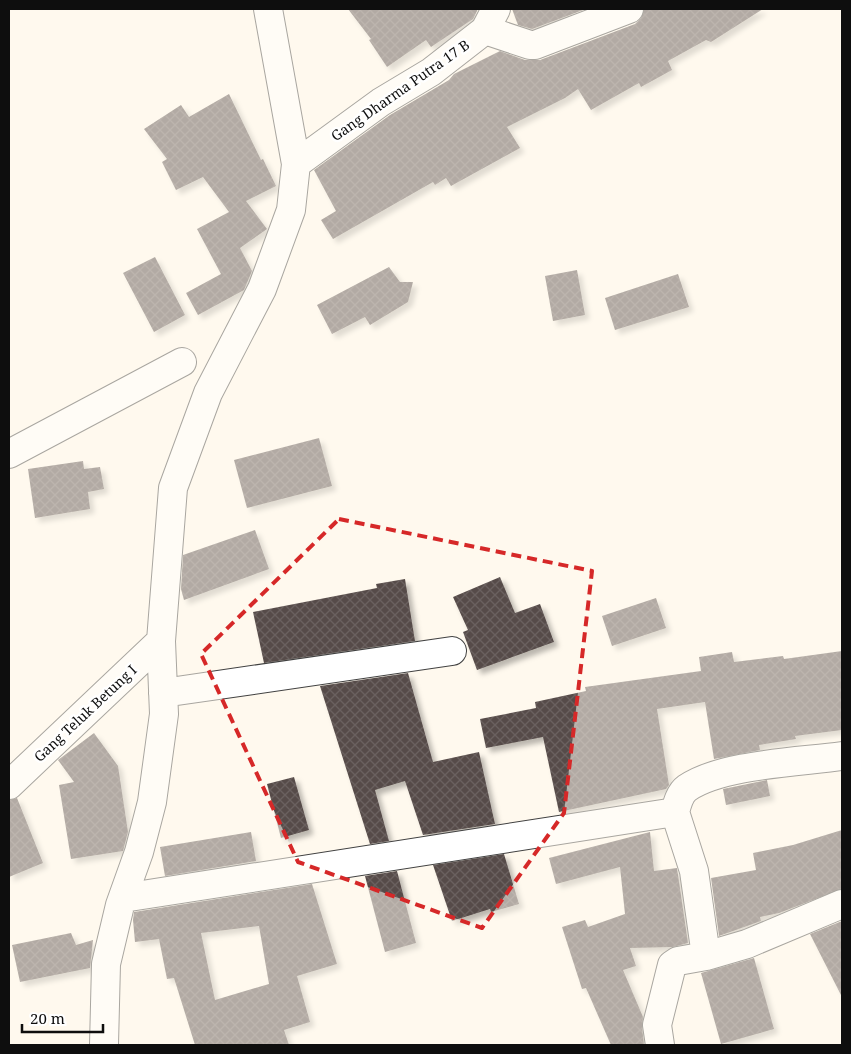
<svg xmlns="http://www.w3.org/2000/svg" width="851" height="1054" viewBox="0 0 851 1054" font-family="'Noto Serif',serif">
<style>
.building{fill:url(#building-cross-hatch);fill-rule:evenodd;filter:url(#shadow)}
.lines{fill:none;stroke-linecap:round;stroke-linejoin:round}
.minor-casing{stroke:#414141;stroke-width:30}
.minor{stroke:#fff;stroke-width:28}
.marked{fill:none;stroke:#d62828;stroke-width:4;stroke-dasharray:10 6;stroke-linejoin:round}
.labels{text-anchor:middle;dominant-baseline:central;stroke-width:5;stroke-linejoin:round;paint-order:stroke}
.street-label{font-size:14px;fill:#0e0e0e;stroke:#fff}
</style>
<defs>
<pattern id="building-cross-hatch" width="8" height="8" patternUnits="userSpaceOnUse" patternTransform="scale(1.25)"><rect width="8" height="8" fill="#574c49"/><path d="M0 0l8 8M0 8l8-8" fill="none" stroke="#6a615f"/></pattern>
<filter id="shadow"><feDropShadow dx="4.5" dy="4.5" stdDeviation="2.5" flood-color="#0004"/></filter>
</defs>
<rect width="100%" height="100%" fill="#fff9ee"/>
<path class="building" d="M348 9H478L473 19 431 47 426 40 387 67 369 40 371 39Z
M512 9H586L532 29 518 25Z
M644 9H763L711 42 706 40 668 61 672 70 641 87 639 83 591 110 578 89 565 98 507 127 520 148 451 186 446 178 435 185 433 182 333 239 321 220 336 211 314 170 390 115 449 80 454 74 500 51 525 60H540L635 24 641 18Z
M229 94 261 160 263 159 276 186 246 201 267 229 240 248 252 271 244 290 198 315 186 293 221 274 197 229 229 212 203 177 176 190 162 162 167 159 144 129 181 105 189 117Z
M155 257 185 315 154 332 123 273Z
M389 267 400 282H413L408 302 370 325 365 317 332 334 317 305Z
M577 270 585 315 553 321 545 276Z
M678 274 689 307 615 330 605 298Z
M319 438 332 486 247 508 234 460Z
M83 461 84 469 100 467 104 489 88 492 90 509 35 518 28 469Z
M255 530 269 569 184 600 181 589 183 555Z
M500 577 515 613 540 604 554 642 477 670 463 632 468 630 453 597Z
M405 579 415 641 264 663 253 612 377 588 376 584Z
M656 598 666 628 612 646 602 616Z
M842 651V730L795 736 796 739 759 745 760 750 714 759 705 702 657 709 669 785 666 789 559 812 543 737 486 748 480 719 536 708 535 702 586 691 585 687 701 671 699 657 732 652 734 662 783 656 784 659Z
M408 673 433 762 479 752 495 824 423 835 405 781 375 790 389 841 370 844 320 686Z
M94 733 118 766 128 832 123 851 71 859 59 785 74 782 58 760Z
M294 777 309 830 281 838 267 784Z
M767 780 770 796 726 805 723 789Z
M17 798 43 863 9 877V800Z
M842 830V889L779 913 760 917 761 921 719 936 711 878 756 870 753 853 793 845Z
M251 832 256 861 165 876 160 847Z
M650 832 654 871 677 868 688 943 673 947 630 948 636 966 623 970 643 1017 642 1027 644 1045H611L586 988 582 989 562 927 585 920 588 927 625 914 620 867 556 884 549 858Z
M504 854 519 904 491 912 490 909 452 921 433 865Z
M397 871 416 943 385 952 365 876Z
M312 884 337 964 297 976 310 1022 284 1030 289 1045H195L174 978 167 979 159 939 135 942 133 920 134 912ZM259 926 269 984 215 1000 201 933Z
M842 921V997L810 934Z
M71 933 76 945 93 940 90 968 20 982 12 945Z
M754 958 774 1029 721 1044 701 973Z"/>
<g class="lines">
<g class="minor-casing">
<path id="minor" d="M485 30 530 45H535L629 9
M296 164 381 102 431 72 485 30 496 9
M9 454 182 362
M163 693 452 651
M9 785 161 641
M675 812 694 871 706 956
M123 898 675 812C677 804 680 793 687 788 722 764 800 762 842 756
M104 1045 106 964 120 905 139 852 152 802 164 714 161 641 173 488 208 393 262 289 291 210 296 164 268 9
M660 1045 657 1025 672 965 678 961 706 956 747 944 842 904"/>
</g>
<use href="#minor" class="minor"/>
</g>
<path d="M0 0H851V1054H0ZM339 519 592 571 564 813 482 928 298 862 201 654Z" fill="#fff9ee" fill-opacity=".55" fill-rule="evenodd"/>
<path class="marked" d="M339 519 592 571 564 813 482 928 298 862 201 654Z"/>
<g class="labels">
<g class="street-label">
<text transform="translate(400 90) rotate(-35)">Gang Dharma Putra 17 B</text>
<text transform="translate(85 713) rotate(-43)">Gang Teluk Betung I</text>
</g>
</g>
<rect width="851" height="1054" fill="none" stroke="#0e0e0e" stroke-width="20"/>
<path d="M22 1024v8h81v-8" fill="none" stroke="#0e0e0e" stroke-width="2.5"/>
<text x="30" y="1024" font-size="15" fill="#0e0e0e" stroke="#ffffff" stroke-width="4" paint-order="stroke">20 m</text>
</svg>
